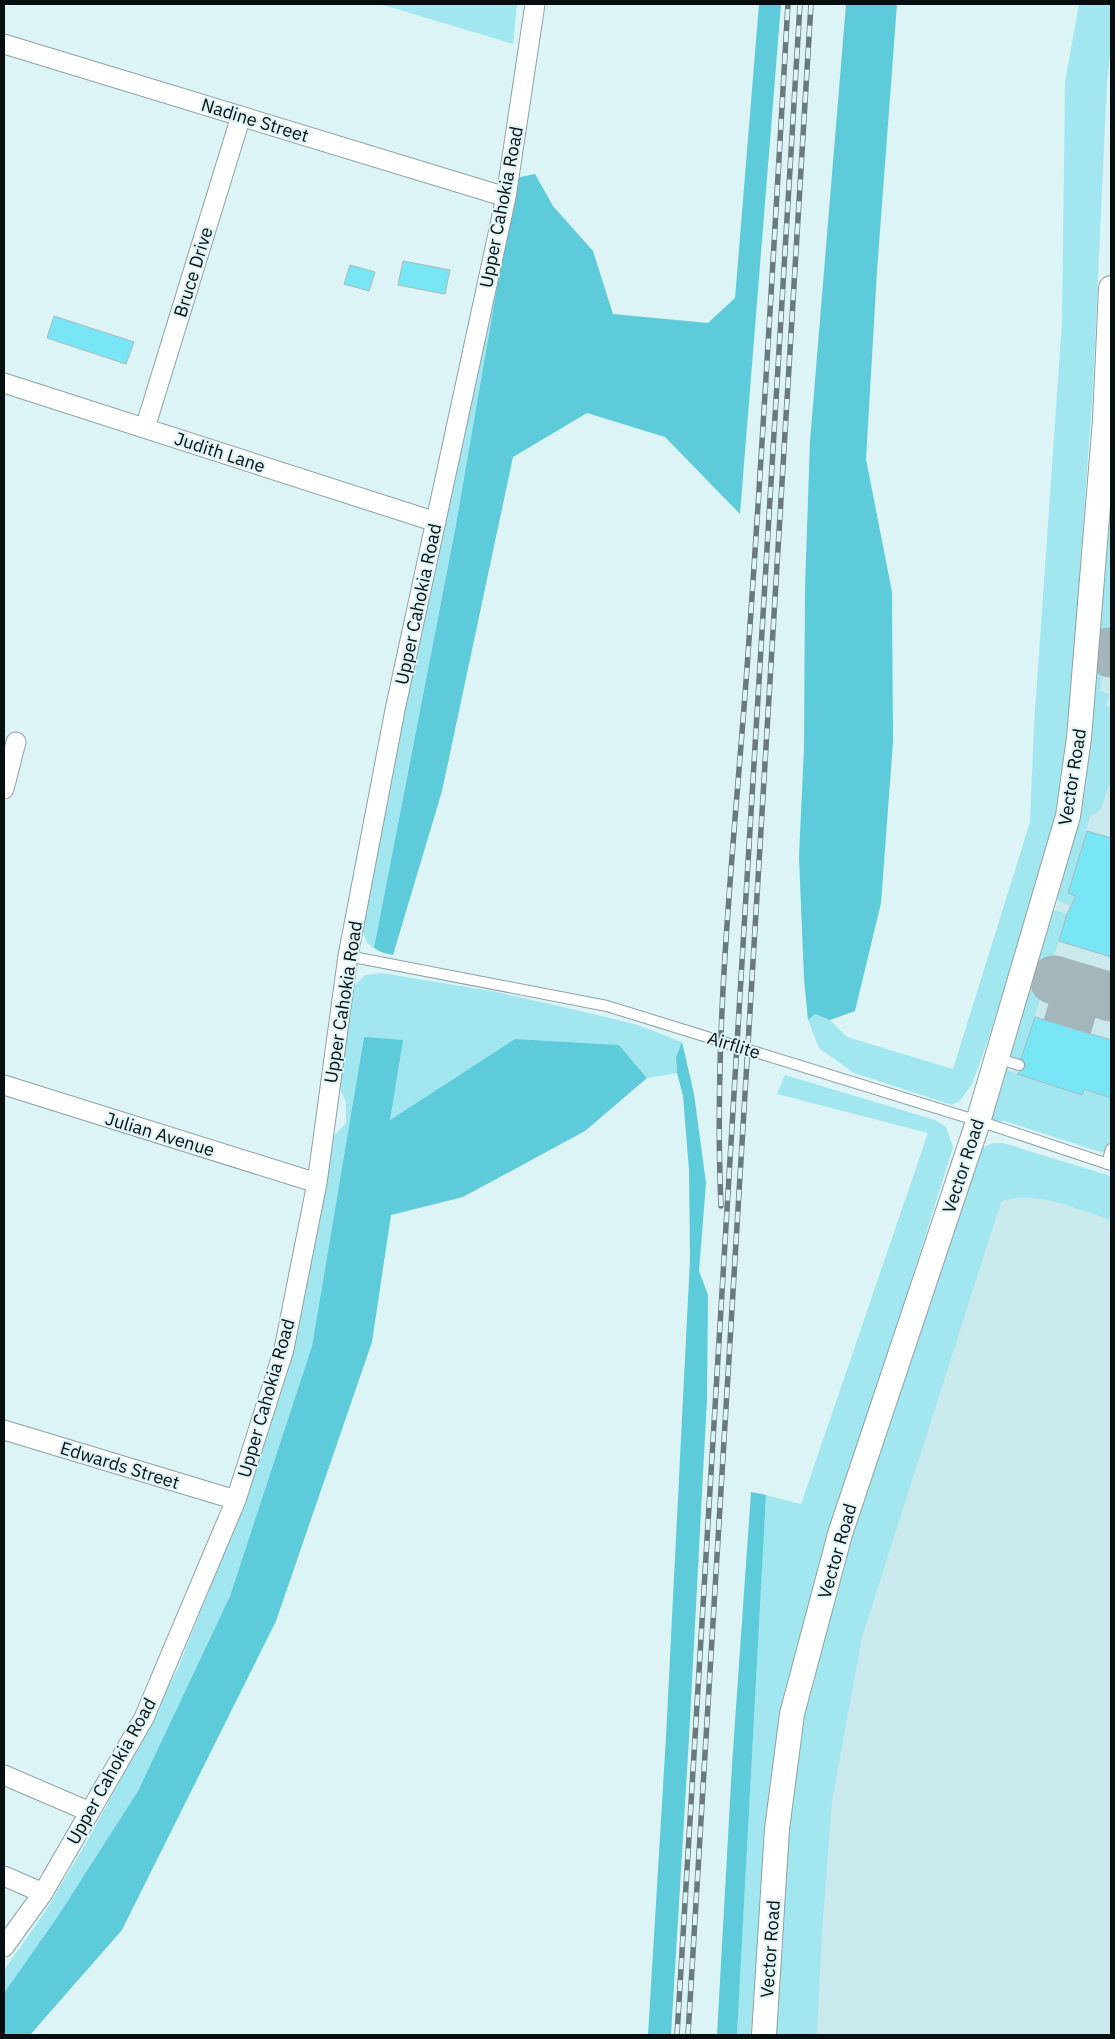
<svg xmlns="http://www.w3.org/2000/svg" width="1115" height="2039" viewBox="0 0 1115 2039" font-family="'IBM Plex Sans',sans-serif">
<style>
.built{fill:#c9e9ec}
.green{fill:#a2e6f0}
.forest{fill:#5dcbda}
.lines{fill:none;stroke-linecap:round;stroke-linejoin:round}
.taxiway{stroke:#a4b6b9;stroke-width:49}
.building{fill:#79e6f5;stroke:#a5bbbe}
.service-casing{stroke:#8ca2a5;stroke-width:12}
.minor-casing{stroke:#8ca2a5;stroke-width:21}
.tertiary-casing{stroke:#8ca2a5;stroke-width:26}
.service{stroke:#fff;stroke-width:10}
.minor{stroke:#fff;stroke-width:19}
.tertiary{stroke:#fff;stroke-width:24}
.rail-casing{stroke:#6a797b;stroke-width:5.5}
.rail{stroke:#ddf4f7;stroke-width:4;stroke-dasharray:11;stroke-linecap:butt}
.labels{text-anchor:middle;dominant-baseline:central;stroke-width:4;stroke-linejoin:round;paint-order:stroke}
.street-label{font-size:18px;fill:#070e0f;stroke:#ddf4f7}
</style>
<rect width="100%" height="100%" fill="#ddf4f7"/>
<path class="built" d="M1111 525V1146L999 1111 1008 1056 1084 822Z
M996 1183 1111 1208V2035H804L808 1936 852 1642Z"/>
<path class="green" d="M380 4H517L513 44Z
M1079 4H1111V46L1107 82 1093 387 1067 754 1056 814 1037 886 986 1046 972 1084 960 1101 952 1105 854 1073 819 1048 808 1020 815 1014 830 1020 847 1037 953 1069 1030 822 1034 725 1062 322 1065 82Z
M516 178 455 530 374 948 367 943 362 929 385 794Z
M1111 421V618L1106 642 1100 691 1109 694 1106 706 1111 708V787H1108L1101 809 1090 817 1068 893 1111 906V913L1072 902 1071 906 1055 899Z
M1055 910 1067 914 1021 1060 1008 1056 1051 911Z
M382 973 497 992 606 1017 638 1025 682 1042 676 1057 677 1073 647 1078 619 1045 515 1039 390 1120 364 1037 312 1346 230 1596 138 1791 58 1916 4 1993V1970L43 1915 89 1838 138 1747 178 1668 224 1552 331 1139 346 1123V1102L336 1081 352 988 365 975Z
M1009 1071 1082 1095 1084 1089 1111 1098V1138L1104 1153 1004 1121 988 1124 999 1072Z
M785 1075 935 1120 946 1127 953 1147 888 1355 778 1741 767 1812 751 2035H737L766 1495 801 1504 928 1133 777 1094Z
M993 1143H1003L1111 1176V1220C1081 1211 1031 1188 1001 1202L862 1637 832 1801 822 1932 817 2035H770L787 1807 808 1692 858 1515 976 1150Z"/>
<path class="forest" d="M759 4H781L740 514 665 437 587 413 513 457 442 791 393 955 381 952 374 948 455 530 516 178 535 174 553 206 593 251 613 314 708 323 735 298Z
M846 4H897L877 271 866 459 892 592 893 742 881 903 855 1011 830 1020 815 1014 808 1020 804 979 799 857 804 747 805 587 810 441Z
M364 1037 403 1040 390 1120 515 1039 619 1045 647 1078 585 1131 463 1197 391 1215 372 1342 276 1621 122 1930 30 2035H4V1993L58 1916 138 1791 230 1596 312 1346Z
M682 1042 694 1094 706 1183 699 1271 708 1295 707 1399 689 1738 671 2035H648L666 1737 690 1259 689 1170 683 1096 677 1073 676 1057Z
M751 1492 766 1495 737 2035H717L732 1765Z"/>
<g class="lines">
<path class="taxiway" d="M1110 652 1111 653
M1054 980 1111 997
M1067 1027 1079 988"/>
</g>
<path class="building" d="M403 261 450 270 445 294 398 285Z
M350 265 375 272 369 291 344 284Z
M54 316 134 342 126 364 47 338Z
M1087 831 1111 838V957L1059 941 1067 914 1076 896 1068 893Z
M1035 1017 1111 1040V1098L1084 1089 1082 1095 1017 1074 1026 1067 1024 1061 1021 1059Z"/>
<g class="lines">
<g class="service-casing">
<path id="service" d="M348 956 607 1006 988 1124 1111 1165
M997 1058 1019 1065
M1107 1164 1111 1149"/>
</g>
<g class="minor-casing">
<path id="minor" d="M4 44 506 197
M4 383 436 522
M145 428 241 116
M4 789 16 742
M4 1085 317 1183
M4 1430 236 1500
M4 1775 90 1812
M4 1876 43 1893
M4 1947 43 1893 144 1718 236 1500 284 1349 317 1183 348 956 395 710 506 197 535 4"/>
</g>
<g class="tertiary-casing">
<path id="tertiary" d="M764 2035 777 1829 792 1714 840 1534 978 1122 1068 816 1079 738 1105 420 1111 288"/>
</g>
<use href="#service" class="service"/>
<use href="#minor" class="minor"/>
<use href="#tertiary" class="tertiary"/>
<g class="rail-casing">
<path id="rail" d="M721 1206C713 1027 734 847 747 668 763 447 775 225 788 4
M677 2035 800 4
M688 2035 811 4"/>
</g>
<use href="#rail" class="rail"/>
</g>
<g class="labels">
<g class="street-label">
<text transform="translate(255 120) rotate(17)">Nadine Street</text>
<text transform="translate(501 207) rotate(-79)">Upper Cahokia Road</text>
<text transform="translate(193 272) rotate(-73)">Bruce Drive</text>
<text transform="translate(220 452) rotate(18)">Judith Lane</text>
<text transform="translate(418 604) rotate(-78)">Upper Cahokia Road</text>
<text transform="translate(1072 777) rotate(-81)">Vector Road</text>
<text transform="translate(343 1002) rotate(-81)">Upper Cahokia Road</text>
<text transform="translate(734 1045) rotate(17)">Airflite</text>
<text transform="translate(160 1134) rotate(17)">Julian Avenue</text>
<text transform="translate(963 1166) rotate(-72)">Vector Road</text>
<text transform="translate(266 1398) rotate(-74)">Upper Cahokia Road</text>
<text transform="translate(120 1465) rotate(17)">Edwards Street</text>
<text transform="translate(837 1551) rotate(-74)">Vector Road</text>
<text transform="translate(111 1771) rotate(-61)">Upper Cahokia Road</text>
<text transform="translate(770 1949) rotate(-86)">Vector Road</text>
</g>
</g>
<rect width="1115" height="2039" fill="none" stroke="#070e0f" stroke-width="10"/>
</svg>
